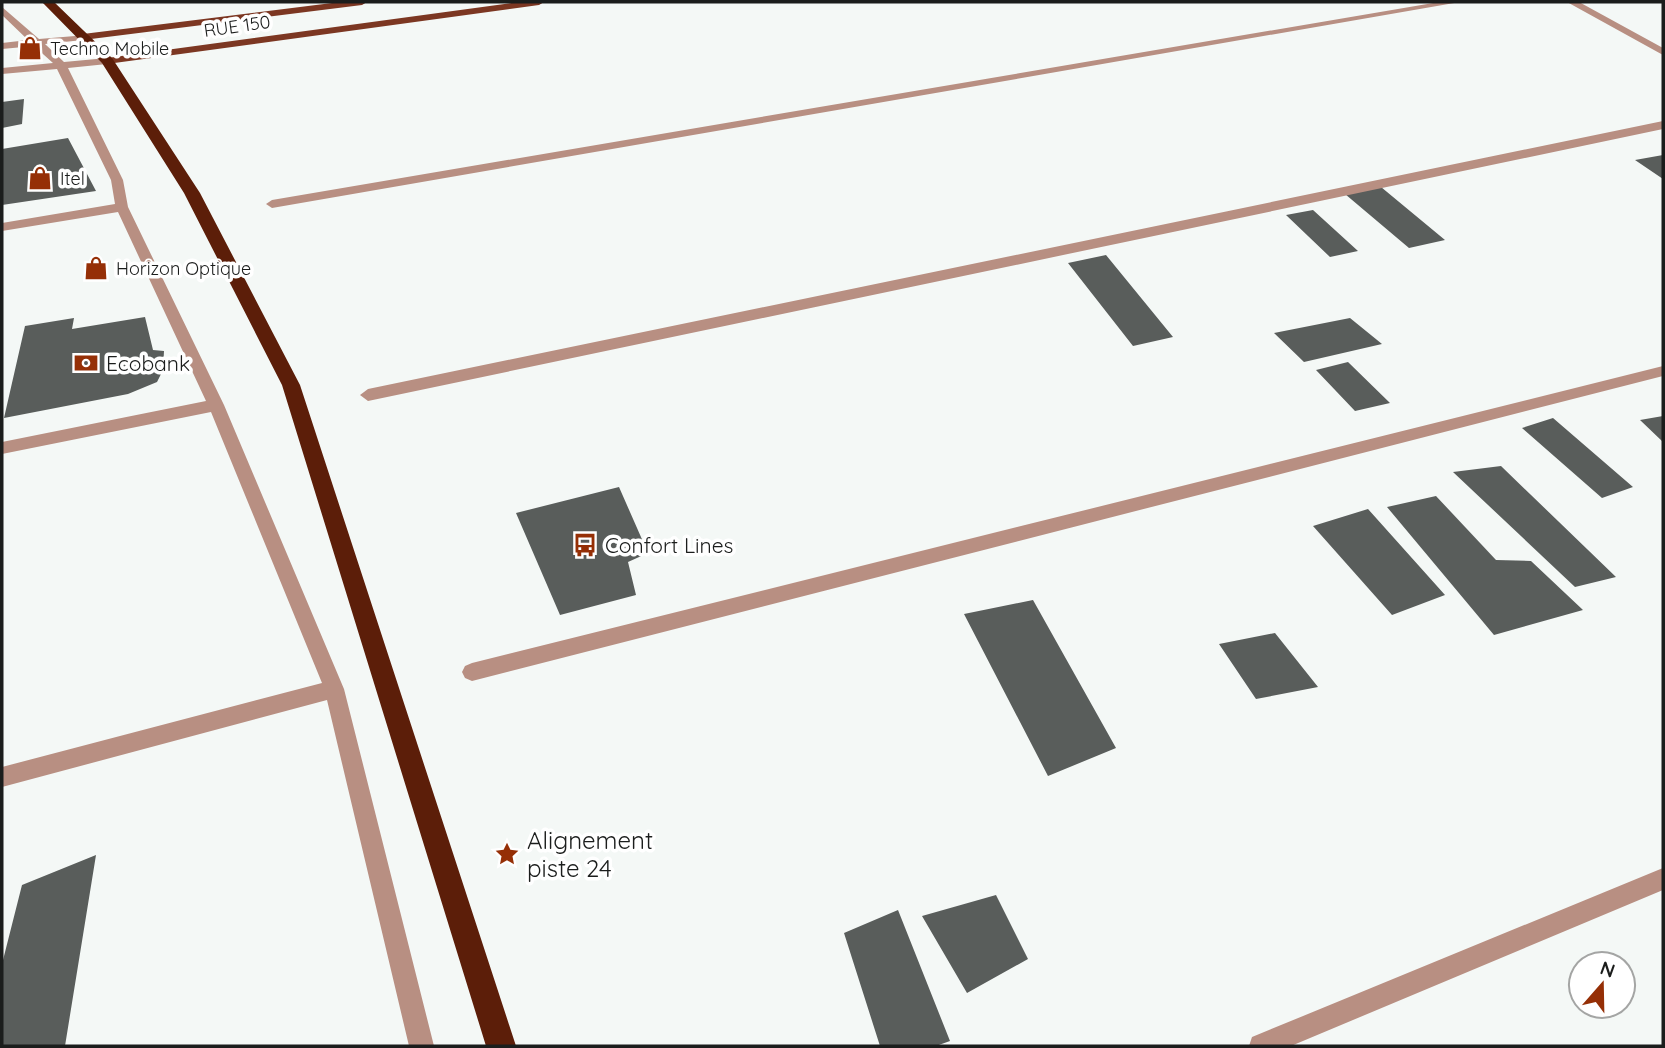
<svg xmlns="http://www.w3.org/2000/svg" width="1665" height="1048" viewBox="0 0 1665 1048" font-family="Quicksand,sans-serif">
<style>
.building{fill:#595d5b}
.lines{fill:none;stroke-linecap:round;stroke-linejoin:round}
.minor{fill:#b88f82;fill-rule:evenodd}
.major{fill:#7c3722;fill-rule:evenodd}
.highway{fill:#5c1e09;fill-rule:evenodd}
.labels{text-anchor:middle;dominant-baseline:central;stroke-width:7;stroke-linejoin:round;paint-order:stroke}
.far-street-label{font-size:18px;fill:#1b1d1c;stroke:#fff}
.far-poi-label{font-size:18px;fill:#1b1d1c;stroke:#fff;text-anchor:start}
.poi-label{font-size:21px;fill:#1b1d1c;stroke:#fff;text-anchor:start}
.near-poi-label{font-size:24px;fill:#1b1d1c;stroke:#fff;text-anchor:start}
</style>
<rect width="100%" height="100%" fill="#f4f8f6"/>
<path class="building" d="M24 99 22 124 2 128V102Z
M68 138 96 191 2 205V149Z
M1663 155V179L1635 160Z
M1381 187 1445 240 1409 248 1345 194Z
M1313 210 1358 251 1330 257 1286 215Z
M1106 255 1173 337 1133 346 1068 263Z
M145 317 153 350 164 351 163 370 157 382 128 394 4 418 25 326 74 318 72 329Z
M1350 318 1382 344 1304 362 1274 333Z
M1348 362 1390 403 1355 411 1316 370Z
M1663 416V442L1640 420Z
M1553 418 1633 487 1602 498 1522 428Z
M1501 466 1616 577 1575 587 1453 472Z
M619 487 648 553 628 562 636 595 560 615 516 513Z
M1436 496 1496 560 1531 561 1583 610 1494 635 1387 507Z
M1368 509 1445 595 1392 615 1313 526Z
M1033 600 1116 748 1048 776 964 614Z
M1275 633 1318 687 1256 699 1219 644Z
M96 855 65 1046H2V964L22 885Z
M996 895 1028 959 967 993 922 916Z
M898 910 950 1041 936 1046H880L844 933Z"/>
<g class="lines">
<path class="minor" d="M1439 2H1460L272 208 266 204 272 200Z
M1567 2H1579L1663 48V55Z
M2 7 39 39 87 35V39L83 40 45 44 64 62 107 58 112 61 107 64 68 68 123 180 128 207 224 405 344 689 434 1046H409L327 700 2 787V767L322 683 211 412 2 454V442L206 401 118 212 2 231V223L115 204 111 180 57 69 2 74V68L53 63 34 46 2 49V43L28 40 2 15Z
M1663 121V129L368 401 360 395 368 389Z
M1663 366V376L472 681 465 678 462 672 465 666 472 663Z
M1663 868V890L1291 1046H1249L1252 1037Z"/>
<path class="major" d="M340 2H367L362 5 83 40 78 37 83 34Z
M519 2H544L539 5 107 64 102 61 107 58Z"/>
<path class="highway" d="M42 2H54L112 58 200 193 300 385 516 1046H486L282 385 184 193 102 63Z"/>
</g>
<defs>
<g id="shop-bare" transform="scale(1.89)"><path d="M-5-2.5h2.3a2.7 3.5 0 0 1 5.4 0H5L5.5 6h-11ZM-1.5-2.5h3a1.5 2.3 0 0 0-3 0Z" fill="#952f06" stroke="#fff" stroke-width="2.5" paint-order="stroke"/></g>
<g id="bank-bare" transform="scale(1.89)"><path d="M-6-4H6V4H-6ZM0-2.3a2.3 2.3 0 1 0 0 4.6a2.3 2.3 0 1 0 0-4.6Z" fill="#952f06" stroke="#fff" stroke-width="2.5" paint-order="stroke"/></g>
<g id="bus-bare" transform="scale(1.89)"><path d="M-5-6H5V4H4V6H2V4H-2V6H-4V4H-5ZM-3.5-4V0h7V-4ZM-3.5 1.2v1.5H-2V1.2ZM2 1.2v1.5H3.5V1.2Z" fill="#952f06" stroke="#fff" stroke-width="2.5" paint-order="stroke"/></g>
<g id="sight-bare" transform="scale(1.89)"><path d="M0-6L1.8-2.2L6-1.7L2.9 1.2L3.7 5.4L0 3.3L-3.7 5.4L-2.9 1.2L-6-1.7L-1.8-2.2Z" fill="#952f06" stroke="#fff" stroke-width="2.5" paint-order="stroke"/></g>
</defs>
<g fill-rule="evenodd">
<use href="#shop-bare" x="30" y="48"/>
<use href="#shop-bare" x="40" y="178"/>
<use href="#shop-bare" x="96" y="268"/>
<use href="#bank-bare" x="86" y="363"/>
<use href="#bus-bare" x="585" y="545"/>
<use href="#sight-bare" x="507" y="854"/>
</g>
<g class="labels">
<g class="far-street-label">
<text transform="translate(237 26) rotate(-8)">RUE 150</text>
</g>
<g class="far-poi-label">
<text x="50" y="48">Techno Mobile</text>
<text x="60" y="178">Itel</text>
<text x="116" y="268">Horizon Optique</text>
</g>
<g class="poi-label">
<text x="106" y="363">Ecobank</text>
<text x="605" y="545">Confort Lines</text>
</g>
<g class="near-poi-label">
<text x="527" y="840">Alignement<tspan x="527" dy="28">piste 24</tspan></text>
</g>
</g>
<rect width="1665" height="1048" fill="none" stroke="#1b1d1c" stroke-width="7"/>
<g transform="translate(1602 985) rotate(20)"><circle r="33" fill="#ffffff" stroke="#a4a5a4" stroke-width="2"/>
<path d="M0-5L12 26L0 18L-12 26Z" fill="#952f06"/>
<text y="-10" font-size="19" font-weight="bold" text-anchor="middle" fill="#1b1d1c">N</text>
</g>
</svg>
